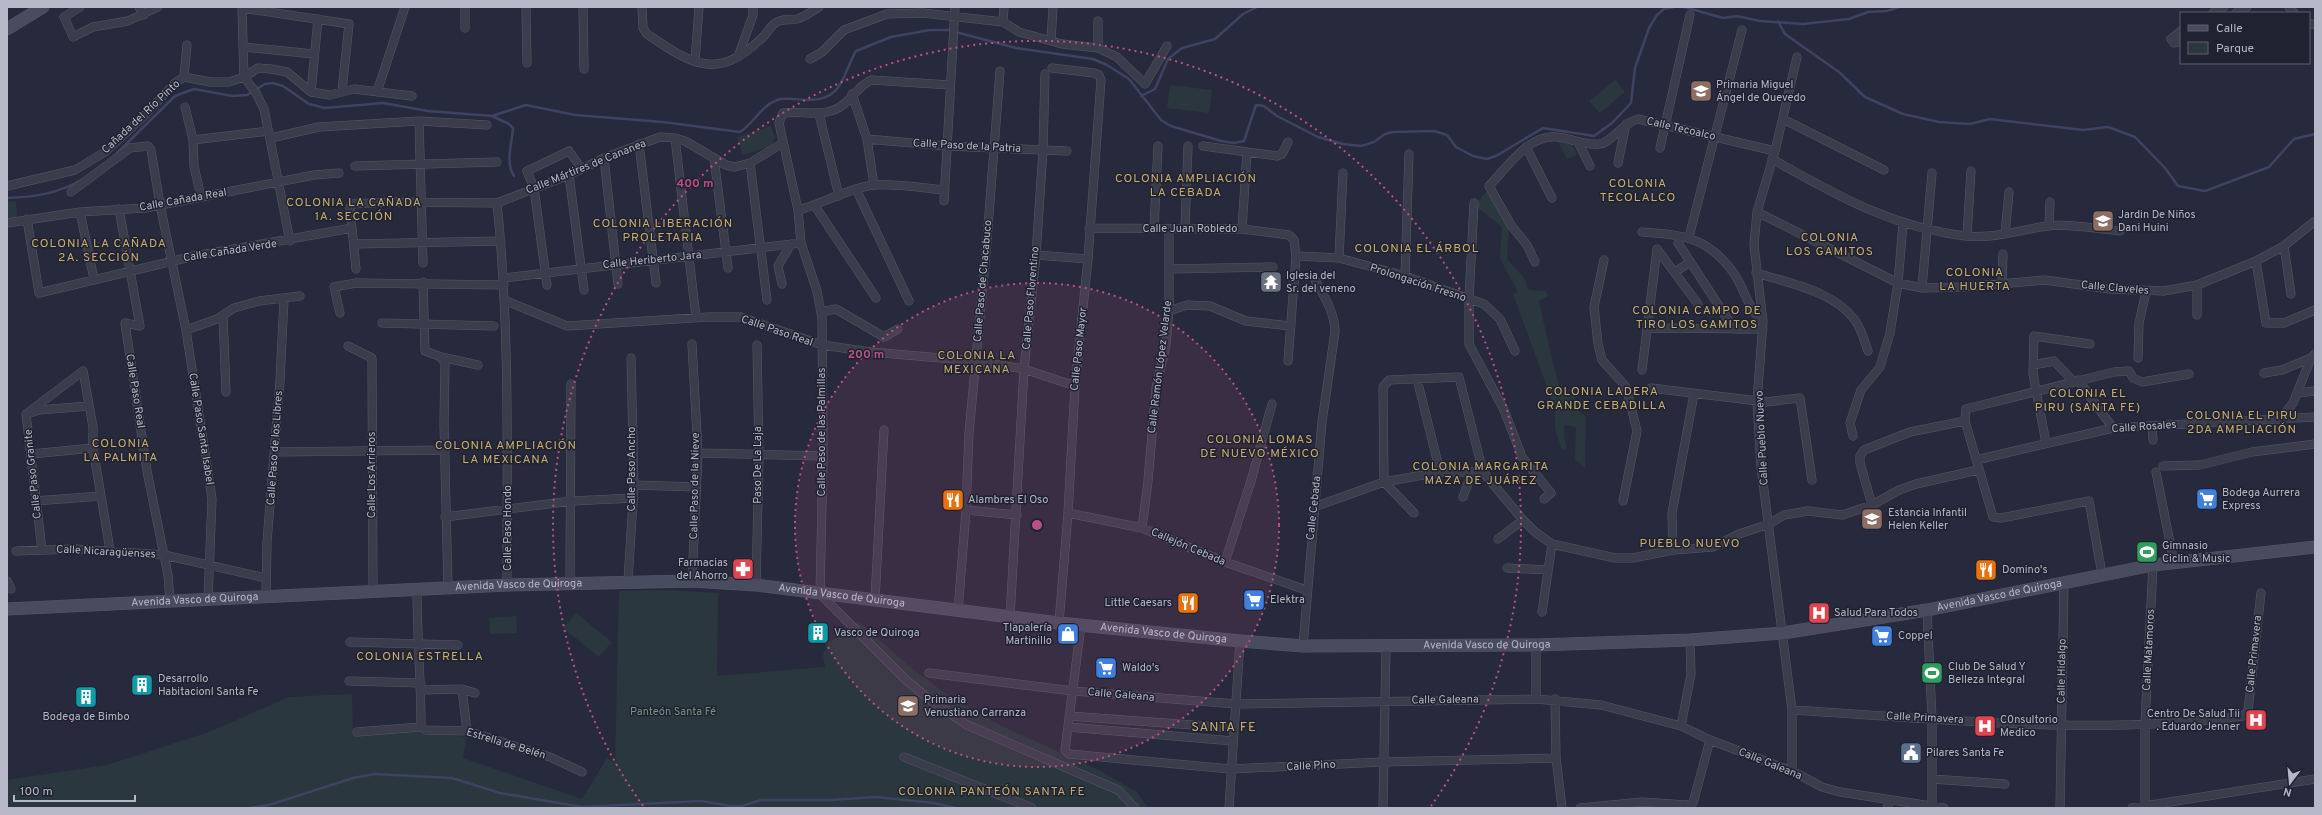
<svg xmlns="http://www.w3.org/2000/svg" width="2322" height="815" viewBox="0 0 2322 815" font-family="Overpass,sans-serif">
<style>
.green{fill:#2a373e}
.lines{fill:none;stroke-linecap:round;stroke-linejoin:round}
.stream{stroke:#3e4363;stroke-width:2.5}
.street-casing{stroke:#565867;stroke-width:9}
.secondary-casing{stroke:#565867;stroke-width:13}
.street{stroke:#3b3d4c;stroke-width:8}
.secondary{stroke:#494b5f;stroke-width:12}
.ring{fill:none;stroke:#be5081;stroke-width:2;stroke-dasharray:2 4}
.labels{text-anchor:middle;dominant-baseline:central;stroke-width:3;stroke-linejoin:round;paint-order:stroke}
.poi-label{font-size:11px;fill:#b7b8c7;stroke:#202231;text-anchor:start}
.street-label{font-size:11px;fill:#b7b8c7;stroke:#202231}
.park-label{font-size:11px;fill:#709683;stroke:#202231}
.neighbourhood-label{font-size:12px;letter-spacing:1px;fill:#cab06f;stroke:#202231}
.quarter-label{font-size:13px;letter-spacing:1px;fill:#cab06f;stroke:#202231}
.centre{fill:#be5081;stroke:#202231;stroke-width:2}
.ring-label{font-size:12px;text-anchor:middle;font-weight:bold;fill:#be5081;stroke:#202231;stroke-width:3;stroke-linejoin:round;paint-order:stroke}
</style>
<rect width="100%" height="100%" fill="#272a3c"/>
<path class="green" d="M1615 80 1625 92 1600 113 1589 101Z
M1170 85 1212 90 1209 113 1167 108Z
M771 126 775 137 771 146 743 155 737 137Z
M1558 141 1572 144 1577 154 1567 159Z
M1489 189 1509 226 1507 259 1524 278 1529 290 1546 291 1548 296 1539 301C1546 332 1552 361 1561 392L1573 393 1579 412 1586 417 1585 468 1575 459 1576 427 1564 425V437L1567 448 1562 450 1555 429V409L1513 294 1518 292 1500 258 1502 227 1478 208 1477 202Z
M16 201 17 217 7 219V202Z
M667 590 718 593 717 676 825 667 823 656 826 644 850 628 858 621 909 666 949 696 1000 725 1099 770 1137 792 1148 808H7V780L107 765 209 732 289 697 352 694 353 733 415 731 467 737 463 758 582 799 607 758 615 763 619 591Z
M576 613 612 642 599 657 563 628Z
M516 616 517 633 490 634 489 618Z"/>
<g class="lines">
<path class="stream" d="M1684 7 1723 18 1737 16 1760 21 1803 24 1849 19 1868 12 1887 11 1899 7
M1778 21 1785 34 1839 72 1865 97 1903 114 1939 122 1970 124 1990 119 2083 130 2108 127 2135 137 2165 168 2178 186 2205 191 2269 167 2294 139 2315 134
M1141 96 1155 89 1168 59 1182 48 1215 39 1243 14 1257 7
M492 116 509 124 513 128C512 144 505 162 514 176
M117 153 175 96 194 89 232 96 247 95 265 84 273 83 283 86 309 104 325 108 383 103 428 111 492 116 526 105 575 115 663 122 740 132C754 123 761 106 777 100 786 97 799 100 808 100 844 100 842 75 856 51L891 37 930 30H948L1016 48 1093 59 1107 65 1129 79 1161 120 1171 126 1221 141 1234 143 1244 141 1256 105 1264 106 1277 116 1318 137 1343 144 1361 146 1374 142 1385 134 1393 132 1434 131 1447 135 1456 147 1473 156 1487 159 1496 156 1543 128 1594 136 1612 123 1631 103 1635 68 1649 28 1657 15 1664 9 1674 7
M7 198C34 197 57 194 81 180
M250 808 269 805 353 778 375 774 452 778 500 793 582 807 701 801 730 806H742L761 800H831L876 797 934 803 956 808"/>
<g class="street-casing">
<path id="street" d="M80 7 64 17 73 37 93 27 128 21 158 7
M139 7 144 15
M526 7 527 63
M583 7 584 69
M642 7 643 28 647 34C692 65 718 81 762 38 767 34 769 28 774 24 780 18 789 21 797 19 804 17 813 11 819 7
M2289 7 2294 13
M2213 13 2224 7
M2236 13 2247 7
M1003 22 1004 7
M2309 23 2315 25
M465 28V7
M2181 31 2171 39 2174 43 2181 41
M1051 41 1053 7
M243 47 314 54
M1098 48V21
M738 57 753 15V7
M810 59 822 52 844 30 887 14 923 13 1003 22 1019 32 1062 44 1098 48 1117 57 1145 84 1167 46
M695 62 699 7
M1052 68 1094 73 1099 75 1101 80 1088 259 1075 386 1068 513 1059 623
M184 77 187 45
M950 85 871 80C859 86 854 96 844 104 826 119 804 110 783 113L779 123 798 210 801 243 817 291 822 318 823 456 820 594 906 680 934 703 967 725 1118 790 1135 808
M311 92 318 19
M377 92 405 7
M852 94 867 139 874 185
M185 107 193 140 194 166 201 197
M819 114 839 196
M1783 119 1884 170
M419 121 423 263
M271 138 319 127 419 121 487 125
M675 138 696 317
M867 139 947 146 1067 151
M193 140 269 131
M1578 142 1590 166
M639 144 656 283
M1203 146 1247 152
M1526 147 1552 198
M1660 148 1690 15
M604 158 618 284
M714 158 728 268
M1772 159C1837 195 1890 227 1965 236 1992 239 2020 230 2047 226 2066 223 2099 229 2120 231
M750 163 767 300
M1618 163 1626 124
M355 166 497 162
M569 175 584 290
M7 186 75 170 105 152 143 117 175 83 184 77 210 82H229L244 77 258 68 271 69 287 72 311 92 330 95 354 89 412 96
M856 189 909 301
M71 192 130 148 148 146 151 150 160 205 186 330 212 499 208 600
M944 201 955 7
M497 203C510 330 507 458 507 585
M1474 203 1469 299V344L1504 410 1522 457 1551 493 1544 499
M815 206 876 298
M119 209 140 326 125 323 147 471 168 575 170 601
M798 210C823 204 848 188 874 185 895 183 923 188 945 190
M80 212 94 279
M1757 212 1898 283 1922 288 1964 287 2045 280 2110 289 2164 291 2197 285 2256 261 2284 246 2315 221
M27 219 39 293 194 256 352 228
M7 223 80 212 145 208 314 175 339 173
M2049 226 2050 202
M1089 228 1242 229 1289 235 1294 240 1296 256 1288 361
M1185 228 1188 146
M1154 229 1158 146
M1242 229 1247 152 1277 156 1282 154 1288 142
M1642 232C1684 235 1709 237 1735 275 1746 293 1747 307 1763 322
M2005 234 2009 192
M1967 236 1971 171
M1689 237 1742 30
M290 241 264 109 256 93 244 77 242 8 349 24 342 91
M1678 243 1734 329
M354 244 501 241
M2284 246 2291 294
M1657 249 1698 304
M1036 255 1088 259
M1296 256 1339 258 1405 276 1484 304 1500 319 1515 351
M1339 258 1343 173
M1604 260 1594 307 1598 344 1602 360 1626 387 1637 431 1623 501
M2256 261 2266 323H2284L2315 310
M1535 262 1527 245 1511 225 1489 186C1507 168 1528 134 1557 137 1571 138 1585 146 1599 144 1612 143 1622 123 1638 119L1775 151
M356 269 350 208 352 204 390 202 497 203 569 175 604 158 660 137 675 138 685 141 726 165 735 167 750 163 783 143
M1170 269 1273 267
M1675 272 1690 262
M1756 273C1789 283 1839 292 1858 325 1862 333 1865 342 1868 351
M1405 276 1409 154
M503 278 801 243
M423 282 425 351 441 357 445 363 444 423 448 588
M782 284 778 266 791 244
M2002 284 2003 254
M547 285 534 188 527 171 569 151 581 168
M2197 285V315
M1922 288 1932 173
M504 300 567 326 708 317H741L822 345 871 352 976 361 1024 369 1075 386
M1169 311 1187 305 1210 306 1246 321 1291 326
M821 312 836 309 884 337 898 329
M340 313 334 287 356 283 504 285
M223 315 226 392
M382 323 494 326
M1647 328 1763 329
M186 330 217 319 234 308 259 301 300 296
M692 344 698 453 692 581
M348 346 372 358 373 592
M441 357 478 365
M2138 358 2139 323 2146 292
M2033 365 2054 361 2073 381
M1642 370 1657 249
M2264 373 2282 370 2311 358
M1417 379 1440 472
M2078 380 2113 428
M1651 388 1766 402 1800 398 1812 480
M2297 393 2315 391
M30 413 39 410 89 406
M26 414 83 371 93 427V448L110 550
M26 414 42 550
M2281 418 2293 403 2311 358 2315 354
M2152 427 2153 440
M1853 436 1850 423 1861 390 1880 367 1890 333 1898 283 1903 224
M2046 443 2033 374 2034 336 2090 344
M275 452 445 450
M698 453 823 456
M31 454 93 448
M1976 460 2113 428 2315 417
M2163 466 2200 465 2252 452 2315 444
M2156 472 2174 563
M634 485 696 487
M1463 497 1472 472
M35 501 101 496
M1872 505 1860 463V456L1864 450 1910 432 1965 421
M1314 507 1384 482 1440 472H1483
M966 510 1017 515
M1068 513 1142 528 1225 562 1306 590
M1414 513 1384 482 1383 387 1389 380 1459 377 1483 472 1523 520 1535 532 1552 544 1615 558H1633L1673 550 1713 547 1739 534 1769 524 1784 515 1808 511 1842 515 1872 505 1899 490 1916 484 1978 470
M445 517 572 501 634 498
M1142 528 1148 481 1156 388 1166 345 1169 311V229
M1498 539 1523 520
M1673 550 1672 513 1694 394
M16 551 75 549 164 555 266 578
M1225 562 1251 481 1272 404
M1507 568 1548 570
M2102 574 2089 501 2001 518 1993 517 1965 421 1966 409 2114 372 2129 371 2133 378 2142 382 2189 374
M7 581 11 589
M628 581 634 485 631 358
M570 583 571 384
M756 585 759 455 757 345
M417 589C417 635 421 681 421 727
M266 597 267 542 280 381 284 299
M875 600 884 430
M1927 610 1932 718V807
M958 611 966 510 969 433 986 253 1000 71
M1542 612 1552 544
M1010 617 1024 369 1036 255 1043 150 1045 74
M1081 625 1065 750 1069 754 1230 769 1383 762 1556 758
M350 642 458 645
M1536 645V699
M1303 646 1322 422 1335 332C1335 313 1324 296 1315 280
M929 673 1073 691 1236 704 1536 699 1601 705 1681 726 1710 740 1792 771 1822 787 1840 792 1944 808
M349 681 421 683
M462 689 467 731
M421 690 462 689 475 693
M1555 699 1556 758 1562 808
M1792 710C1938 719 2098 736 2243 716L2248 711 2261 593
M1069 716 1234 728
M1681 726 1691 674 1690 640
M1068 727 1233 741
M357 732 421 727 426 730 467 731 550 757 582 772
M904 757 1032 808
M1792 771V710L1761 467 1757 401 1763 322 1754 245 1757 212 1775 151 1797 57
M1932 779 2005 784
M1229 808 1240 641
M1383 808 1386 646
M1580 808 1642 802 1686 805 1693 803 1710 740
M1887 808 1890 800
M2060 808 2064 582
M2132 808 2315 779
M2145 808V723L2153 565"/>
</g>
<g class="secondary-casing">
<g id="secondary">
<path d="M7 29 43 7"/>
<path id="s1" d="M7 609 507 585 692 581 756 585 1059 623 1240 641 1303 646 1536 645 1690 640 1783 633 1927 610 2153 565 2315 547"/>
</g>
</g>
<use href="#street" class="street"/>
<use href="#secondary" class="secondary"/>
</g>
<circle cx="1037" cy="525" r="242" fill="#be5081" fill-opacity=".12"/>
<g class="ring">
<circle cx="1037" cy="525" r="242"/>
<path d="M643 806A484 484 0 1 1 1431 806"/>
</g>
<defs>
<g id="school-square" transform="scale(1.15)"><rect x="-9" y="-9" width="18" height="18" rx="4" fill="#8d6e63" stroke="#202231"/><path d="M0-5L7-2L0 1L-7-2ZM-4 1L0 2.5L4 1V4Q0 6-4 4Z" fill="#fff"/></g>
<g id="temple-square" transform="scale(1.15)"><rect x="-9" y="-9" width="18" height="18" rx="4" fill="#6b7280" stroke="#202231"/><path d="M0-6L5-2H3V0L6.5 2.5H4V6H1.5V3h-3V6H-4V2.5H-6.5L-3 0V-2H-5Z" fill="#fff"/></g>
<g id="supermarket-square" transform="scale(1.15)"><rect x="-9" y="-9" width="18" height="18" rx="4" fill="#3f7fe0" stroke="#202231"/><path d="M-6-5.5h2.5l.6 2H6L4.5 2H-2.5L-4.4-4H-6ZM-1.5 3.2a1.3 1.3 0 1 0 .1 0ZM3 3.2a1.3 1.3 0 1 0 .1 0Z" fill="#fff"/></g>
<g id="restaurant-square" transform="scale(1.15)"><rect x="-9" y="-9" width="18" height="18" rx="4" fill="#e8710a" stroke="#202231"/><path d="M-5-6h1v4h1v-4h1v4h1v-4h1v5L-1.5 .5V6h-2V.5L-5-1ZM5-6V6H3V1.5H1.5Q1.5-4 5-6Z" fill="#fff"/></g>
<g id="stadium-square" transform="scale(1.15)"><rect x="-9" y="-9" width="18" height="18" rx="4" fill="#2e9e5b" stroke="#202231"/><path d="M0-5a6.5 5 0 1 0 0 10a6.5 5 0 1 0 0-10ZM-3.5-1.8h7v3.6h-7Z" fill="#fff"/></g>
<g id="pharmacy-square" transform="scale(1.15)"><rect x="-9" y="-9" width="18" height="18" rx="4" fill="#e0444e" stroke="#202231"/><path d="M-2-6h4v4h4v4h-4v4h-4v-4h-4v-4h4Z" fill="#fff"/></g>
<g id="hospital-square" transform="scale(1.15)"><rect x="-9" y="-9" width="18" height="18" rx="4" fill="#e0444e" stroke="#202231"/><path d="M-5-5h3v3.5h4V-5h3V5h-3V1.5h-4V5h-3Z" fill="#fff"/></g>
<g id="building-square" transform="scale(1.15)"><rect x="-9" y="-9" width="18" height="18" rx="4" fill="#0f9aa8" stroke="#202231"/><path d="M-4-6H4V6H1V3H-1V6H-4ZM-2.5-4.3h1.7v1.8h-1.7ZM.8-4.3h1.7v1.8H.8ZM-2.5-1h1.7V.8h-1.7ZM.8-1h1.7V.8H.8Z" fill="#fff"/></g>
<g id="shop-square" transform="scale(1.15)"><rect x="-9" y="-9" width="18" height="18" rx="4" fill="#3f7fe0" stroke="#202231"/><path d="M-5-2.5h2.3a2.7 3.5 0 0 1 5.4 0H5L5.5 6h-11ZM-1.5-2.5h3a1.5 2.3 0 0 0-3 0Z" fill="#fff"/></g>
<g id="civic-square" transform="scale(1.15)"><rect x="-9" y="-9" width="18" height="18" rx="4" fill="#5c6f8a" stroke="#202231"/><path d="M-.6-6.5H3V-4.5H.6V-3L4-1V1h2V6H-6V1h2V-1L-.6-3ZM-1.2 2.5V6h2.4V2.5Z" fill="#fff"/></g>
</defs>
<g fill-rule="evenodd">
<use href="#school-square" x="1701" y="91"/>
<use href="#school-square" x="2103" y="221"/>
<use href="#temple-square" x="1271" y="282"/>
<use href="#supermarket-square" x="2207" y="499"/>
<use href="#restaurant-square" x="953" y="500"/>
<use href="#school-square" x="1872" y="519"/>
<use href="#stadium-square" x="2147" y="552"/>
<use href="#pharmacy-square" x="743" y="569"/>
<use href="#restaurant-square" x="1986" y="570"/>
<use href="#supermarket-square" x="1254" y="600"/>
<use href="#restaurant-square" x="1188" y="603"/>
<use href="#hospital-square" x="1819" y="613"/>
<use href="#building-square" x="818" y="633"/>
<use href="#shop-square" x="1068" y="634"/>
<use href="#supermarket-square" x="1882" y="636"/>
<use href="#supermarket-square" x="1106" y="668"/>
<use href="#stadium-square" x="1932" y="673"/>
<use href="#building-square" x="142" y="685"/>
<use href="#building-square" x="86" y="697"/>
<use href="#school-square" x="908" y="706"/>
<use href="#hospital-square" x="2256" y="720"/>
<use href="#hospital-square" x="1985" y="726"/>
<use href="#civic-square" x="1911" y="753"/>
</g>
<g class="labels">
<g class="poi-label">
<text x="1716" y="85">Primaria Miguel<tspan x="1716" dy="13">Ángel de Quevedo</tspan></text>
<text x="2118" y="215">Jardin De Niños<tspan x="2118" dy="13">Dani Huini</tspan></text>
<text x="1286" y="276">Iglesia del<tspan x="1286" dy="13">Sr. del veneno</tspan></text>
<text x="2222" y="493">Bodega Aurrera<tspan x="2222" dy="13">Express</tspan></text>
<text x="968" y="500">Alambres El Oso</text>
<text x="1888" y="513">Estancia Infantil<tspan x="1888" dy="13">Helen Keller</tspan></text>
<text x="2162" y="546">Gimnasio<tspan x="2162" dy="13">Ciclin &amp; Music</tspan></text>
<text x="728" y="563" text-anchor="end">Farmacias<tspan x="728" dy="13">del Ahorro</tspan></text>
<text x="2002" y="570">Domino's</text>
<text x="1270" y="600">Elektra</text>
<text x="1172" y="603" text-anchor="end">Little Caesars</text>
<text x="1834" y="613">Salud Para Todos</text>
<text x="1052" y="628" text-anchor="end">Tlapalería<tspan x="1052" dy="13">Martinillo</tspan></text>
<text x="834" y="633">Vasco de Quiroga</text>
<text x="1898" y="636">Coppel</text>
<text x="1948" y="667">Club De Salud Y<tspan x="1948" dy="13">Belleza Integral</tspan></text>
<text x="1122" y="668">Waldo's</text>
<text x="158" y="679">Desarrollo<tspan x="158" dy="13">Habitacionl Santa Fe</tspan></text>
<text x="924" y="700">Primaria<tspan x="924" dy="13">Venustiano Carranza</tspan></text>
<text x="2240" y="714" text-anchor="end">Centro De Salud Tii<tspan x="2240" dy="13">. Eduardo Jenner</tspan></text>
<text x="86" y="717" text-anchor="middle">Bodega de Bimbo</text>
<text x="2000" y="720">C0nsultorio<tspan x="2000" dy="13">Medico</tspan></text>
<text x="1926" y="753">Pilares Santa Fe</text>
</g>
<g class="street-label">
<text transform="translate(141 117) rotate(-43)">Cañada del Río Pinto</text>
<text transform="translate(1681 129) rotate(13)">Calle Tecoalco</text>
<text transform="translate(967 146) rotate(3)">Calle Paso de la Patria</text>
<text transform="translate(586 167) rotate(-22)">Calle Mártires de Cananea</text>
<text transform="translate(183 200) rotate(-10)">Calle Cañada Real</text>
<text x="1190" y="229">Calle Juan Robledo</text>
<text transform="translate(230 251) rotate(-9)">Calle Cañada Verde</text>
<text transform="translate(652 260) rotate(-6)">Calle Heriberto Jara</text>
<text transform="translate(983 281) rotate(-85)">Calle Paso de Chacabuco</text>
<text transform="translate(1418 283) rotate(18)">Prolongación Fresno</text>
<text transform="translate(2115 288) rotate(5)">Calle Claveles</text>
<text transform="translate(1031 298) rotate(-85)">Calle Paso Florentino</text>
<text transform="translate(777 331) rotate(19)">Calle Paso Real</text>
<text transform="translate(1079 349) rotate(-84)">Calle Paso Mayor</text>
<text transform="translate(1160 367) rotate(-83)">Calle Ramón López Velarde</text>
<text transform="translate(135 391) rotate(81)">Calle Paso Real</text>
<text transform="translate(2144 427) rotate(-4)">Calle Rosales</text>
<text transform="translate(201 429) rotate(81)">Calle Paso Santa Isabel</text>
<text transform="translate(822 432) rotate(-90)">Calle Paso de las Palmillas</text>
<text transform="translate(1762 438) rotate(-93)">Calle Pueblo Nuevo</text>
<text transform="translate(275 448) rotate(-86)">Calle Paso de los Libres</text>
<text transform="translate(758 465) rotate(-90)">Paso De La Laja</text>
<text transform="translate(632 469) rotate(-90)">Calle Paso Ancho</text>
<text transform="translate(33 474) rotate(-96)">Calle Paso Granite</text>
<text transform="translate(372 475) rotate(-90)">Calle Los Arrieros</text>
<text transform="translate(695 486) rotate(-89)">Calle Paso de la Nieve</text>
<text transform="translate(1314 508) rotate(-84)">Calle Cebada</text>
<text transform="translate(508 528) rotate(-90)">Calle Paso Hondo</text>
<text transform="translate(1188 547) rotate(23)">Callejón Cebada</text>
<text transform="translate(106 552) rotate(3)">Calle Nicaragüenses</text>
<text stroke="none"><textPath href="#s1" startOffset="512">Avenida Vasco de Quiroga</textPath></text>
<text stroke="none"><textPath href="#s1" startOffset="2000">Avenida Vasco de Quiroga</textPath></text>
<text stroke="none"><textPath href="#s1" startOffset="836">Avenida Vasco de Quiroga</textPath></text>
<text stroke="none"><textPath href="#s1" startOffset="188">Avenida Vasco de Quiroga</textPath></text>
<text stroke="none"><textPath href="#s1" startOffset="1160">Avenida Vasco de Quiroga</textPath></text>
<text stroke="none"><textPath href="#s1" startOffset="1484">Avenida Vasco de Quiroga</textPath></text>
<text transform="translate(2149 650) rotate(-87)">Calle Matamoros</text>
<text transform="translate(2254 654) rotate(-84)">Calle Primavera</text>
<text transform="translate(2062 671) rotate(-89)">Calle Hidalgo</text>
<text transform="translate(1121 695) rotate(5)">Calle Galeana</text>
<text transform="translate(1445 700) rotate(-1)">Calle Galeana</text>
<text transform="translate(1925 718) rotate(3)">Calle Primavera</text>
<text transform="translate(506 744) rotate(17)">Estrella de Belén</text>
<text transform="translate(1770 764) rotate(22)">Calle Galeana</text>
<text transform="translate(1311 766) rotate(-3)">Calle Pino</text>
</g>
<g class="park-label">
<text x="673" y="712">Panteón Santa Fé</text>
</g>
<g class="neighbourhood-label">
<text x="1186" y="179">COLONIA AMPLIACIÓN<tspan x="1186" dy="14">LA CEBADA</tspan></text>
<text x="1638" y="184">COLONIA<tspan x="1638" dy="14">TECOLALCO</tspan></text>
<text x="354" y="203">COLONIA LA CAÑADA<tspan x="354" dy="14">1A. SECCIÓN</tspan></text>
<text x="663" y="224">COLONIA LIBERACIÓN<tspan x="663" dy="14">PROLETARIA</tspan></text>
<text x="1830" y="238">COLONIA<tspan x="1830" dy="14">LOS GAMITOS</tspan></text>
<text x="99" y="244">COLONIA LA CAÑADA<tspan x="99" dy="14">2A. SECCIÓN</tspan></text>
<text x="1417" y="249">COLONIA EL ÁRBOL</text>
<text x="1975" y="273">COLONIA<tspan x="1975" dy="14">LA HUERTA</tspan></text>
<text x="1697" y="311">COLONIA CAMPO DE<tspan x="1697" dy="14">TIRO LOS GAMITOS</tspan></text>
<text x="977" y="356">COLONIA LA<tspan x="977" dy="14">MEXICANA</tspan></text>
<text x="1602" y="392">COLONIA LADERA<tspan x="1602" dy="14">GRANDE CEBADILLA</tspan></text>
<text x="2088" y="394">COLONIA EL<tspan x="2088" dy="14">PIRU (SANTA FE)</tspan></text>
<text x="2242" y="416">COLONIA EL PIRU<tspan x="2242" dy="14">2DA AMPLIACIÓN</tspan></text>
<text x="1260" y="440">COLONIA LOMAS<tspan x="1260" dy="14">DE NUEVO MÉXICO</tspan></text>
<text x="121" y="444">COLONIA<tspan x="121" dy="14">LA PALMITA</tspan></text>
<text x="506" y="446">COLONIA AMPLIACIÓN<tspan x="506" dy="14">LA MEXICANA</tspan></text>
<text x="1481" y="467">COLONIA MARGARITA<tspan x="1481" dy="14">MAZA DE JUÁREZ</tspan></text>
<text x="1690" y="544">PUEBLO NUEVO</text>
<text x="420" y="657">COLONIA ESTRELLA</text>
<text x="992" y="792">COLONIA PANTEÓN SANTA FE</text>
</g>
<g class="quarter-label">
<text x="1224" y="728">SANTA FE</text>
</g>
</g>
<circle cx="1037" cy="525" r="6" class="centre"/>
<g class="ring-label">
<text x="695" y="187">400 m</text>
<text x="866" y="358">200 m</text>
</g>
<rect width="2322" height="815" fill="none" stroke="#b7b8c7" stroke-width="16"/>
<rect x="2180" y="12" width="130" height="52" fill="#202231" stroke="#5c5e6d"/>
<rect x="2188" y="25" width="20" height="6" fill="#494b5f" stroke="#5c5e6d"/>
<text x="2216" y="32" font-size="12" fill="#b7b8c7">Calle</text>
<rect x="2188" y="42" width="20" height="12" fill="#2a373e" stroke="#5c5e6d"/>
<text x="2216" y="52" font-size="12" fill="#b7b8c7">Parque</text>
<g transform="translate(2290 783) rotate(196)" stroke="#202231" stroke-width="3" paint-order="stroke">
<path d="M0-3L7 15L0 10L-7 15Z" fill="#b7b8c7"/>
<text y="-6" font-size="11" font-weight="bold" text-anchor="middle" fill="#b7b8c7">N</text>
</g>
<path d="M14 795v6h121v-6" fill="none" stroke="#b7b8c7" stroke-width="2"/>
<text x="20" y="795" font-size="12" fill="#b7b8c7" stroke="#202231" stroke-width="3" paint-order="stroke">100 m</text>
</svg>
